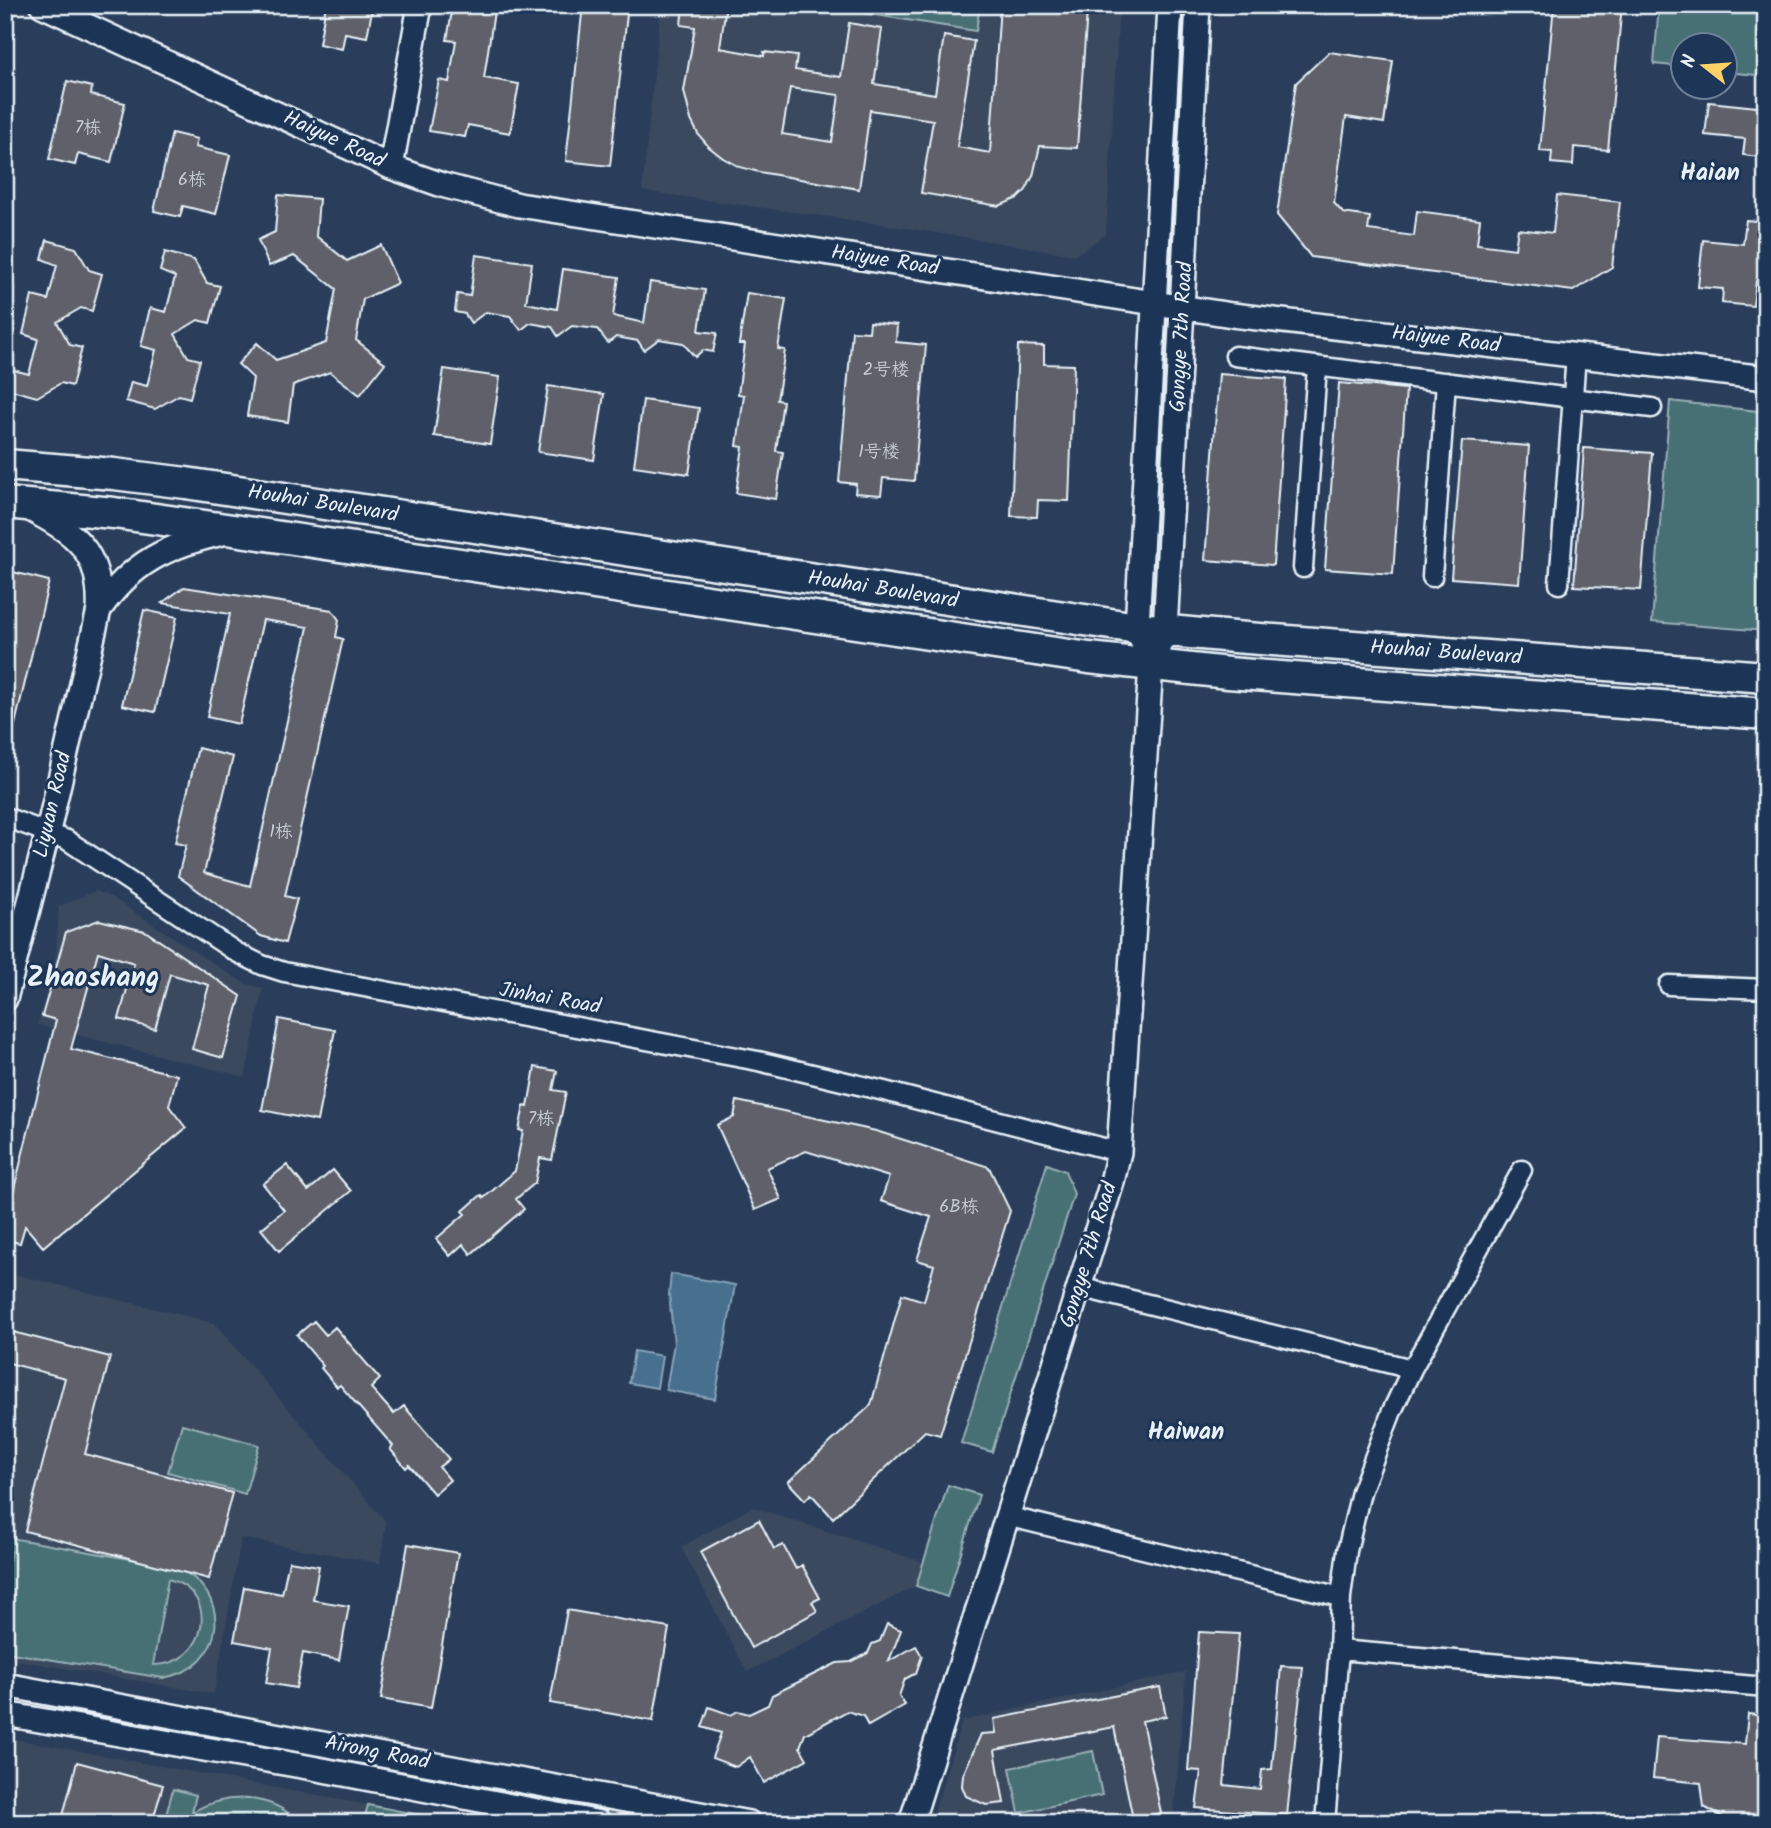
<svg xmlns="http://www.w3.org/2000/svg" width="1771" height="1828" viewBox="0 0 1771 1828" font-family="Kalam,'LXGW WenKai TC',sans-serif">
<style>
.built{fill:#3a485f}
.green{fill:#477075;stroke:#98b0b6;stroke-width:2;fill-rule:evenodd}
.water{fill:#476f8f;stroke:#87a3b9;stroke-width:2}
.building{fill:#5e6169;stroke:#e8f1f8;stroke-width:2;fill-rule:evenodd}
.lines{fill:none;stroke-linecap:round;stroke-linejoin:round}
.minor-casing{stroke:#e8f1f8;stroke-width:23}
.tertiary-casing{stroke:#e8f1f8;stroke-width:28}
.primary-casing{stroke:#e8f1f8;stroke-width:35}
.minor{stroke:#1d3557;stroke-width:18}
.tertiary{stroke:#1d3557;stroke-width:23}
.primary{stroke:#1d3557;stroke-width:30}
.labels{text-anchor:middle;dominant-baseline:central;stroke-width:6;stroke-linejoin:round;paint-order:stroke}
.number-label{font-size:18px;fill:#c6cdd4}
.street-label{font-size:21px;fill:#e8f1f8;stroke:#1d3557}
.quarter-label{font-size:24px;font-weight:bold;fill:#e8f1f8;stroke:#1d3557}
.district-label{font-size:28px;font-weight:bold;fill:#e8f1f8;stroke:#1d3557}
</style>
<rect width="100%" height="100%" fill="#2a3e5b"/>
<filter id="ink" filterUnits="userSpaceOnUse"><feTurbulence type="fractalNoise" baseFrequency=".0143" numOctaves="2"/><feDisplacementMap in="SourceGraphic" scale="14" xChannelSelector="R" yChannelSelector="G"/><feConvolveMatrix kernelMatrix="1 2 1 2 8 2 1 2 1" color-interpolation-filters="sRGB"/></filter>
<g filter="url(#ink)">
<path class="built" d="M661 5H1119L1106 234 1076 255 880 224 642 191Z
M96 891 111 897 245 984 263 988 245 1077 38 1025 56 955 59 906Z
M5 1272 214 1323 386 1522 380 1563 241 1538 214 1694 5 1658Z
M752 1507 923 1562 916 1586 747 1672 681 1547Z
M1186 1672 1173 1823H931L962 1721Z
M5 1738 30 1742 368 1805 363 1823H5Z"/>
<path class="green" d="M813 5H980L976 31Z
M1659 5H1766V76L1726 72V46H1684L1683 67 1654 64Z
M1670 401 1766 412V631L1652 622Z
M1047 1164 1065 1171 1074 1194 992 1452 961 1443Z
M182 1424 259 1445 245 1494 168 1472Z
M948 1485 979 1495 947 1597 916 1586Z
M5 1537 175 1567C234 1591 227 1668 163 1678L5 1652V1584L11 1551H5ZM168 1579C221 1592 208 1666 153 1665Z
M1093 1751 1102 1795 1019 1813 1010 1768Z
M173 1789 196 1795 192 1812C227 1792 271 1793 300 1823H164Z
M368 1805 379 1807 462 1823H363Z"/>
<path class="water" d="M671 1274 735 1285 715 1399 666 1390 674 1343 669 1294Z
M634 1351 662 1356 657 1388 629 1383Z"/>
<path class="building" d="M326 5H373L367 37 345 33 342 49 319 44Z
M453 5H495L484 78 519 84 510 133 468 125 465 137 429 131 439 80 449 82 456 41 447 40Z
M583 5H628L610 166 566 161Z
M683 5H726L720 48 764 56V52L797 56 795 70 841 77 849 23 882 29 874 84 935 94 944 36 974 41 957 147 990 153 1000 5 1087 11 1077 148 1040 146 1033 176 1026 190 1018 198 999 206 921 193 933 120 870 110 859 189 759 172 740 167 723 158 709 147 698 134 691 120 684 91 695 27 681 25ZM790 88 839 95 832 142 782 134Z
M1554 5H1622L1608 150 1574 147 1573 165 1551 163 1552 152 1540 151Z
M1329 52 1393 61 1384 123 1346 117 1334 203 1343 213 1370 217 1368 230 1414 236 1417 211 1480 219 1477 244 1515 249 1518 229 1553 233 1557 195 1620 202 1612 267 1573 291 1311 257 1277 215 1296 83Z
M67 81 92 87 91 95 125 103 111 162 78 154 75 165 49 159Z
M1709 102 1766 108V158L1743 155 1745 139 1705 135Z
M172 133 197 139 195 147 230 155 216 214 183 206 180 217 154 211Z
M278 195 319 199 316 236 347 261 381 245 398 283 363 299 356 340 385 363 360 395 330 372 293 385 288 422 247 416 253 378 238 364 257 343 276 360 326 343 336 289 294 256 269 266 258 240 275 232Z
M1746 220 1766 222V282L1756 281 1753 306 1722 303 1723 289 1698 287 1703 240 1743 244Z
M47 240 76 248 89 270 102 274 92 311 81 308 57 322 70 345 82 348 72 386 61 383 37 397 8 389 13 370 29 374 38 339 23 334 32 296 48 300 57 265 42 259Z
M165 252 194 260 207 283 220 286 210 323 198 320 175 334 188 357 200 360 190 398 179 395 155 409 126 401 131 382 147 386 156 350 141 346 150 308 166 312 175 277 160 271Z
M476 255 532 263 526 303 557 309 563 269 619 277 613 316 644 323 650 282 705 290 699 331 717 333 713 352 703 350 695 357 683 343 659 339 644 350 638 341 616 337 608 343 597 329 572 326 558 336 552 327 530 323 521 330 510 316 486 312 471 323 465 314 455 312 457 294 470 296Z
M747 293 786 299 778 349 785 350 777 400 783 401 776 451 783 452 776 499 736 493 743 447 737 446 744 395 738 394 745 344H739Z
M870 322 897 325 896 342 926 345 914 481 883 478 881 495 855 493 856 484 839 482 852 331 869 332Z
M1018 345 1044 346V364L1074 365 1069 501 1038 500 1037 517 1011 516Z
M444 369 500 377 490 444 434 436Z
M1219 374 1286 379 1273 565 1205 560Z
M1339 383 1406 389 1393 574 1325 569Z
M548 386 604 394 594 460 538 452Z
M643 400 699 408 689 474 634 466Z
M1462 441 1529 446 1519 583 1451 578Z
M1584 448 1652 453 1641 590 1574 586Z
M5 570 49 581 11 741 5 740Z
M184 587 332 610 339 620 336 637 343 639 285 896 297 899 285 943 261 936 178 876 186 845 175 843 198 748 233 757 204 873 250 886 308 627 263 620 239 724 207 717 230 614 162 603Z
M144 610 177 617 155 712 122 705Z
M99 920 145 931 241 996 223 1058 192 1049 209 985 170 974 155 1029 119 1019 134 963 98 952 71 1049 177 1075 169 1106 186 1128 43 1247 25 1226 20 1243 5 1240V1225L56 1020 42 1016 66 932Z
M279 1019 335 1030 317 1121 262 1110Z
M535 1067 557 1071 553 1090 566 1092 552 1160 540 1158 535 1183 516 1199 524 1209 471 1254 463 1244 450 1256 436 1239 465 1214 463 1211 481 1195 484 1198 515 1171 523 1131 519 1130 524 1106 528 1107Z
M737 1101 876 1131 989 1167 1010 1211 940 1435 925 1431 833 1518 811 1494 805 1500 788 1482 871 1405 902 1294 924 1301 934 1265 917 1260 931 1217 881 1201 889 1177 806 1151 767 1168 781 1199 755 1210 717 1125 734 1117Z
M287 1165 308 1191 333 1170 351 1191 279 1251 261 1229 284 1210 263 1184Z
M314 1321 326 1335 335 1327 380 1379 371 1388 394 1414 404 1406 449 1459 439 1467 450 1480 434 1494 409 1465 406 1468 390 1449 393 1446 340 1385 337 1387 321 1368 323 1366 297 1335Z
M5 1330 110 1357 85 1454 232 1493 209 1579 25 1531 65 1378 5 1362Z
M759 1520 774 1549 783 1545 796 1569 802 1565 820 1598 812 1602 817 1611 751 1648 700 1552Z
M408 1544 458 1553 431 1708 381 1699Z
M289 1561 319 1566 313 1600 349 1606 339 1660 303 1653 296 1688 266 1683 272 1648 234 1641 244 1587 282 1594Z
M567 1610 669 1628 653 1721 550 1703Z
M887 1624 901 1630 889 1661 916 1646 922 1656 916 1673 905 1679 899 1696 905 1705 868 1726 863 1716 847 1711 805 1734 800 1747 807 1759 764 1783 750 1757 736 1767 712 1758 721 1733 702 1727 709 1707 731 1715 738 1711 749 1714 768 1705 772 1695 837 1663 851 1662 868 1653 872 1644 880 1641Z
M1199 1632 1239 1634 1224 1785 1260 1789 1262 1770 1272 1769 1281 1666 1303 1667 1287 1815 1196 1808 1201 1771 1188 1770Z
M1160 1687 1166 1716 1142 1721 1161 1813 1133 1819 1114 1727 995 1750 1004 1803 986 1805 966 1796 962 1786 963 1775 981 1734 996 1733 994 1719Z
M1748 1714 1766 1716V1821H1730L1704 1807 1701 1783 1653 1778 1657 1737 1745 1744Z
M77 1762 163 1785 152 1823H61Z"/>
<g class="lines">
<g class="minor-casing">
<path id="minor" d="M1235 356 1652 408
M1303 568 1317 366
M1432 577 1446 382
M1559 584 1576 355
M5 817 67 840 236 952 262 965 284 972 758 1061 884 1091 1119 1152
M1669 985 1766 989
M1079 1287 1412 1369
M1006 1516 1341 1597
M1339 1650 1766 1687
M1325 1823 1339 1650 1341 1597 1347 1551 1361 1492 1392 1411 1412 1369 1522 1170"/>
</g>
<g class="tertiary-casing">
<path id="tertiary" d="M42 5 391 167 442 185 519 205 1232 315 1766 378
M391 167 420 5
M99 610C131 563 168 545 223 533
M1142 641 1137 628 1170 5
M5 999 48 831 99 610C102 551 75 533 28 508
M5 1685 749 1823
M5 1714 307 1767 600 1823
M911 1823 1112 1182 1119 1152 1151 665 1165 631 1198 5"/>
</g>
<g class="primary-casing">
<path id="primary" d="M5 465 114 474 186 483 1137 628 1234 637 1766 677
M5 503 114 513 233 530 1089 658 1228 673 1766 714"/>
</g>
<use href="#minor" class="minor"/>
<use href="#tertiary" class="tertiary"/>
<use href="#primary" class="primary"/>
</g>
</g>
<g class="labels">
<g class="number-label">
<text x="88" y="128">7栋</text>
<text x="192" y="180">6栋</text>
<text x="886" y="370">2号楼</text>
<text x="879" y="452">1号楼</text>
<text x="281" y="832">1栋</text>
<text x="541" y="1119">7栋</text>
<text x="959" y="1207">6B栋</text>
</g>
<g class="street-label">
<text transform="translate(334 140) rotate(25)">Haiyue Road</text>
<text transform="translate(885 261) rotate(9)">Haiyue Road</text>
<text transform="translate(1182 337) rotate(-87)">Gongye 7th Road</text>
<text transform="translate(1446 340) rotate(7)">Haiyue Road</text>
<text transform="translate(323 504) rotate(9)">Houhai Boulevard</text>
<text transform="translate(883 590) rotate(9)">Houhai Boulevard</text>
<text transform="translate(1446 653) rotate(4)">Houhai Boulevard</text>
<text transform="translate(53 805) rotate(-77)">Liyuan Road</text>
<text transform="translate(550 999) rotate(10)">Jinhai Road</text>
<text transform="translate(1089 1255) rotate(-73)">Gongye 7th Road</text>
<text transform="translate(377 1753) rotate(11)">Airong Road</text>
</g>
<g class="quarter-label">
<text x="1710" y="173">Haian</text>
<text x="1186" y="1432">Haiwan</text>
</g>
<g class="district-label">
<text x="93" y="978">Zhaoshang</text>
</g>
</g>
<rect width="1771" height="1828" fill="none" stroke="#1d3557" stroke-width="28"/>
<rect x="14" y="14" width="1743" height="1800" fill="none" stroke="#e8f1f8" stroke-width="2.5" filter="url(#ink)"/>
<g transform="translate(1704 66) rotate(287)"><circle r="33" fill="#1d3557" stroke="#6e8097" stroke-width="2"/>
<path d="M0-5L12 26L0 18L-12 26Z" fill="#ffd166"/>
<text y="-10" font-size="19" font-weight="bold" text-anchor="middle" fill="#e8f1f8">N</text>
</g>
</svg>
